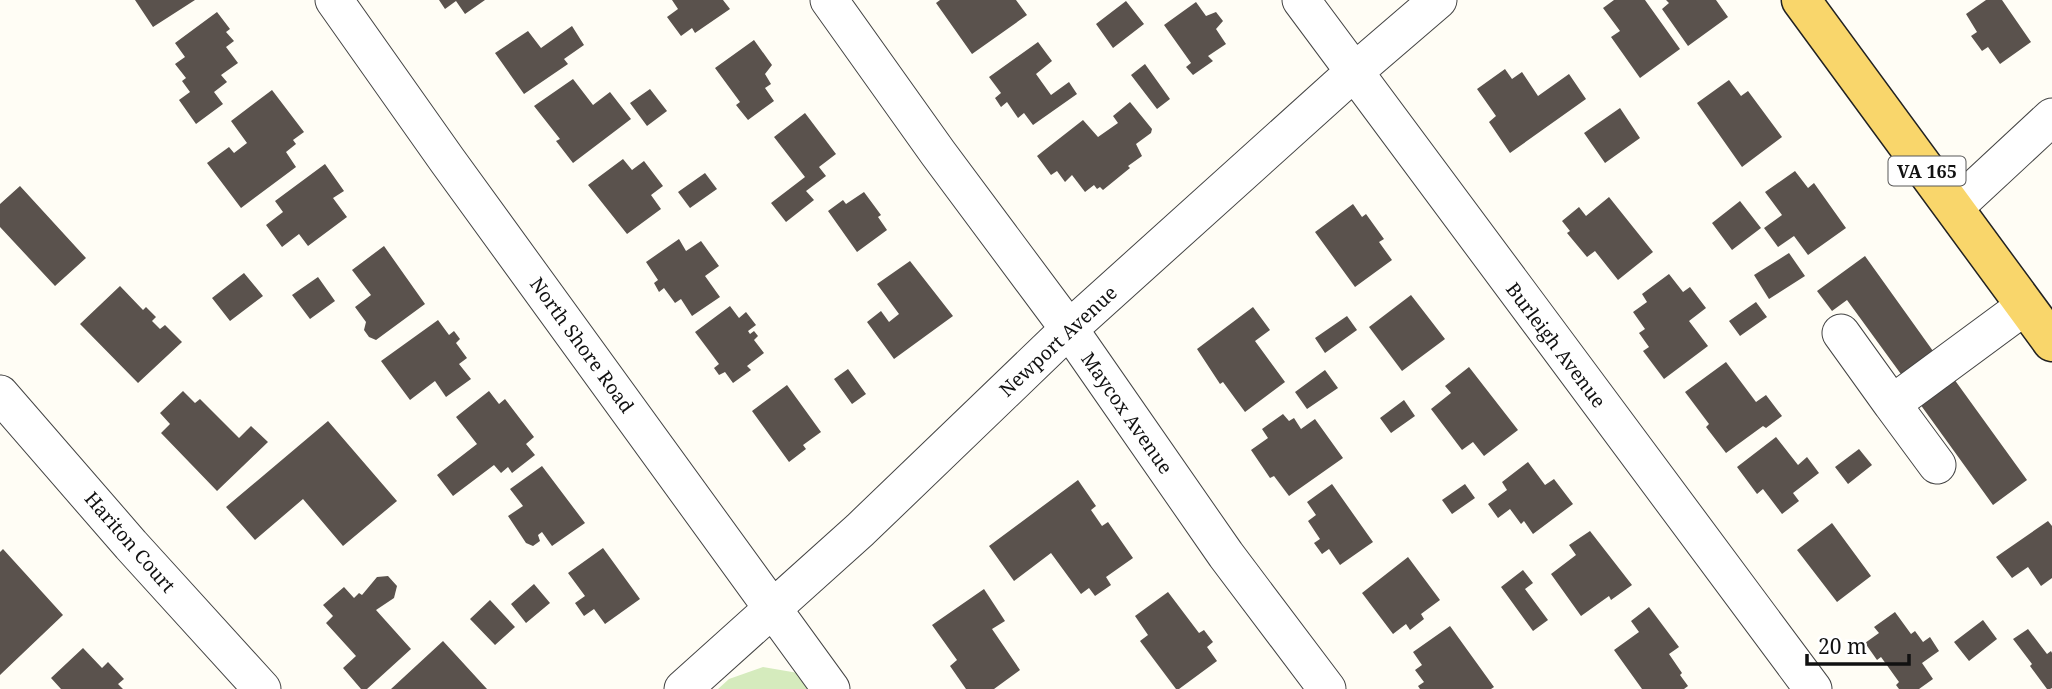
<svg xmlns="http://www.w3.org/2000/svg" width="2052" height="689" viewBox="0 0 2052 689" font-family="'Noto Serif',serif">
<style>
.green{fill:#d5ebbd}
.building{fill:#5a524d}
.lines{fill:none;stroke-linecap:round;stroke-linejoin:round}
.minor-casing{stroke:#444;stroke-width:39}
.major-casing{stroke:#222;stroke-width:41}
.minor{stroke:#fff;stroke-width:37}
.major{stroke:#f9d66b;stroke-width:38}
.labels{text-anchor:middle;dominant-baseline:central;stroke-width:7;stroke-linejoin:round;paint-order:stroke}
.shield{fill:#fff;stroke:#585858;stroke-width:2}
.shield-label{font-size:18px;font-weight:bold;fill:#111}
.street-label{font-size:19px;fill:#111;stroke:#fff}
</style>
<rect width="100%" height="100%" fill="#fffdf5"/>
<path class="green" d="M763 667 798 673 809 689H718L729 679Z"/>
<path class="building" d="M135 0H195L153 27Z
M439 0H485L465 14 456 1 445 9Z
M672 0H723L730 9 695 33 692 28 681 36 667 17 678 9Z
M940 0H1016L1027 15 972 54 936 3Z
M1614 0H1645L1680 49 1640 78 1611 37 1620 31 1603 8Z
M1666 0H1716L1728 17 1688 46 1662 9 1669 3Z
M1986 0H2002L2031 42 2000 64 1988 47 1982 51 1971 36 1977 32 1966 14Z
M1126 1 1144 24 1113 48 1096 24Z
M1196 2 1206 16 1216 12 1223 21 1216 29 1226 44 1208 56 1213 61 1193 75 1186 67 1191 63 1164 25Z
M217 12 230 29 226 32 234 41 226 47 238 63 221 75 227 82 214 92 223 104 196 124 179 100 190 92 182 81 186 78 175 64 185 57 175 43Z
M572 26 584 45 564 59 568 64 524 94 495 53 528 31 541 48Z
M754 40 772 65 765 74 771 84 765 88 774 101 748 120 736 105 740 102 715 68Z
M1038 42 1052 61 1036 74 1051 95 1069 82 1077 94 1033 125 1024 113 1018 118 1007 102 1001 107 995 98 1001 93 989 77Z
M1145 64 1170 99 1157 109 1131 75Z
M1505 69 1512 79 1522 72 1538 96 1569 74 1586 99 1510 153 1489 122 1496 116 1477 89Z
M573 79 593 105 610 92 631 119 573 163 556 141 560 139 534 106Z
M1729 80 1741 96 1748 91 1782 137 1742 167 1697 103Z
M650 89 667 111 647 126 630 103Z
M272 90 304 132 293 140 296 144 286 152 296 167 241 208 207 163 229 147 234 153 247 143 231 121Z
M1130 102 1152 129 1151 133 1136 144 1142 156 1128 166 1130 168 1103 190 1100 187 1097 189 1094 185 1085 192 1072 175 1065 182 1057 171 1051 175 1037 156 1083 120 1098 137 1118 123 1113 116Z
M1620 108 1640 138 1605 163 1584 133Z
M805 113 836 154 819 167 826 176 806 191 814 200 786 222 771 203 805 177 774 137Z
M623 159 632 170 644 161 663 186 651 195 661 209 627 234 588 185Z
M325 164 344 191 333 198 347 217 308 246 299 234 282 247 266 225 283 212 275 201Z
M1795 171 1808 188 1814 183 1846 228 1808 255 1794 236 1778 247 1764 228 1782 215 1765 192Z
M705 173 717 189 690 208 678 192Z
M20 186 86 258 55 286 0 227V204Z
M864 192 881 215 878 217 887 230 857 252 828 211 843 200 846 204Z
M1609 197 1653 252 1618 280 1595 251 1587 257 1567 233 1570 231 1562 221 1579 207 1586 216Z
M1740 201 1761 228 1732 250 1712 223Z
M1353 204 1362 217 1366 214 1384 239 1379 242 1392 260 1355 287 1315 232Z
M679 239 686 251 701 241 719 266 705 276 720 297 692 316 681 299 675 303 664 288 659 292 654 283 658 280 646 262Z
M384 246 425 304 376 340 369 337 364 330 366 322 355 307 371 295 352 270Z
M1789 253 1805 276 1769 299 1754 275Z
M1865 256 1938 358 1906 381 1847 300 1832 311 1817 291Z
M910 261 953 316 894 359 867 322 881 311 889 322 899 314 877 284Z
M244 273 263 296 230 321 212 298Z
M1669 274 1683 292 1690 287 1706 308 1689 321 1708 346 1664 379 1643 351 1649 347 1639 333 1645 329 1633 312 1647 302 1642 294Z
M318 277 335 301 310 319 292 295Z
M120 286 143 310 146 307 156 317 152 321 160 329 165 325 182 342 138 383 80 324Z
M1411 295 1445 339 1402 371 1369 327Z
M1756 302 1767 317 1740 336 1729 321Z
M730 306 739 318 746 312 756 325 748 331 750 334 754 331 758 336 754 340 764 353 747 366 751 370 733 383 725 372 719 375 714 368 719 364 695 332Z
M1253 307 1270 330 1255 341 1285 382 1245 412 1223 382 1220 384 1197 349Z
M1347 316 1357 330 1325 353 1315 338Z
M438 320 449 335 454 331 460 339 456 343 467 358 459 364 471 379 446 397 435 381 410 400 381 361Z
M1726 362 1756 402 1766 395 1782 416 1766 428 1763 426 1726 453 1706 427 1709 424 1685 392Z
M1469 367 1518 430 1484 456 1473 442 1462 450 1431 409 1451 393 1445 386Z
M848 369 866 394 852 404 834 379Z
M1325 370 1338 388 1307 409 1295 392Z
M1954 379 2027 480 1993 505 1920 404Z
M787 385 821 432 803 445 806 449 789 462 752 411Z
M183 391 195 403 200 399 239 438 251 426 268 442 217 491 161 433 170 424 160 413Z
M489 391 499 404 505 399 534 437 526 444 535 455 512 473 508 467 501 473 494 465 453 496 437 475 477 444 456 417Z
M1404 400 1415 416 1391 433 1380 418Z
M1283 414 1289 421 1294 418 1301 429 1315 419 1343 458 1289 496 1274 476 1270 478 1251 450 1268 438 1262 429Z
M328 421 397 501 343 546 303 499 255 540 226 507Z
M1776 437 1798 465 1807 457 1819 473 1793 493 1799 501 1782 514 1763 489 1757 494 1737 467Z
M1859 449 1872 465 1848 484 1835 467Z
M1528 462 1545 485 1554 479 1573 504 1533 534 1524 521 1521 524 1510 509 1498 518 1488 504 1507 490 1502 482Z
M542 466 585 523 552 546 542 532 538 535 540 541 533 546 526 543 508 516 523 506 510 489Z
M1078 480 1096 506 1091 510 1102 526 1108 522 1133 558 1106 577 1111 585 1095 596 1089 588 1081 594 1051 553 1014 581 989 546Z
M1332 484 1373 542 1340 565 1329 549 1322 554 1314 543 1320 539 1308 521 1316 515 1307 502Z
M1465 484 1475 498 1452 514 1442 500Z
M2048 521 2052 526V578L2041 586 2028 567 2012 578 1996 557Z
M1832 523 1871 576 1837 602 1797 550Z
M1590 531 1632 585 1611 600 1609 596 1581 616 1551 574 1576 555 1569 545Z
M603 548 640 599 605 624 594 609 584 616 575 603 585 596 568 573Z
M3 549 63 615 0 675V552Z
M1408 557 1440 600 1421 614 1424 619 1410 630 1406 624 1393 634 1362 593Z
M1523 570 1533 583 1525 589 1548 620 1533 631 1501 587Z
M388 576 397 586 394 598 376 610 411 649 367 689H361L343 668 356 656 326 623 333 616 323 605 344 587 354 598 359 593 362 595 377 577Z
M534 584 550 603 526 623 511 604Z
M984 589 1005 621 992 629 1020 670 994 689H966L950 666 957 660 932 625Z
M1168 592 1199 633 1204 630 1213 642 1207 647 1217 661 1179 689H1176L1140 641 1148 635 1135 616Z
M490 600 515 627 495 645 470 619Z
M1649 607 1679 647 1669 654 1682 673 1680 675 1688 686 1684 689H1642L1614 650 1639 632 1631 621Z
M1895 612 1911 634 1915 631 1923 642 1930 637 1939 651 1922 663 1933 679 1919 689H1899L1896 685 1899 682 1881 657 1877 660 1865 643 1879 633 1874 627Z
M1983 620 1997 639 1969 661 1954 642Z
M1450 626 1494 687 1491 689H1420L1418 686 1424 682 1415 670 1422 665 1413 652Z
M2028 629 2047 654 2051 651 2052 653V688L2050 689H2047L2030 666 2032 664 2013 639Z
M443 641 487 689H391Z
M83 648 102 668 108 662 124 679 118 684 123 689H61L51 678Z"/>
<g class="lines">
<g class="minor-casing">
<path id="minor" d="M334 0 447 160 831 689
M829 0 938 153 1069 329 1226 555 1327 689
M1301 0 1813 689
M1954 208 2052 117
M1841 333 1892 404 2025 306
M0 394 131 545 262 689
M1892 404 1937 465
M683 689 860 530 1069 329 1353 73 1438 0"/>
</g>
<g class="major-casing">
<path id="major" d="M1801 0 2052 342"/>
</g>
<use href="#minor" class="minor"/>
<use href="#major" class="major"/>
</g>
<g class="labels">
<rect class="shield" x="1888.5" y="156.5" width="77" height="29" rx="5"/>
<g class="shield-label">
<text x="1927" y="171">VA 165</text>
</g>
<g class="street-label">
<text transform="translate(1058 341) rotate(-43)">Newport Avenue</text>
<text transform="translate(582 345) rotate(54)">North Shore Road</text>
<text transform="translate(1556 345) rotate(53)">Burleigh Avenue</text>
<text transform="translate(1127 413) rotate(55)">Maycox Avenue</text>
<text transform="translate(130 542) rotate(49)">Hariton Court</text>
</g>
</g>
<path d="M1807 654v10h102v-10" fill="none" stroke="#111111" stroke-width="3.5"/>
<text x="1818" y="654" font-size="21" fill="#111111" stroke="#ffffff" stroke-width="5" paint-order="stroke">20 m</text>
</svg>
